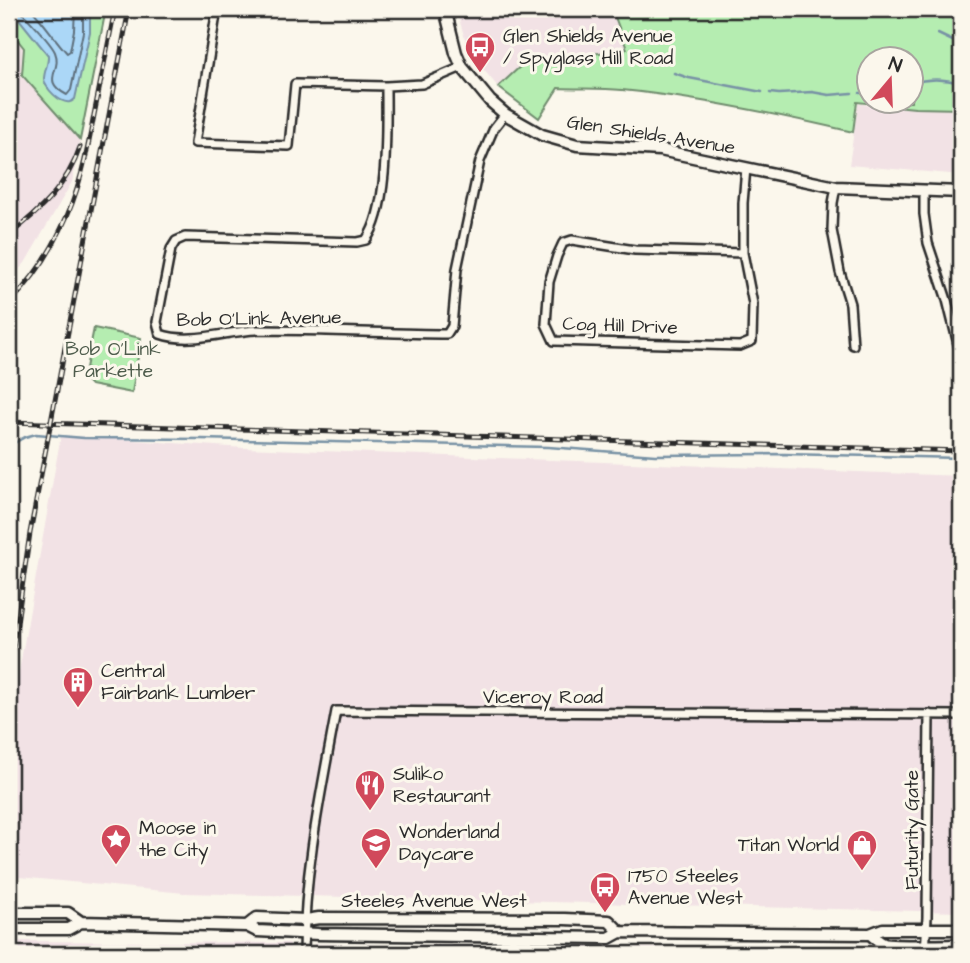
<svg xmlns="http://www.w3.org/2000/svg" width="970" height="963" viewBox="0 0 970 963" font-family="'Architects Daughter',sans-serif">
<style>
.built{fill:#f2e2e5}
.green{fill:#b5edb1;stroke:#708c6e;stroke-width:2;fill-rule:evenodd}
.water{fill:#abd7f7;stroke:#7892a5;stroke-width:2}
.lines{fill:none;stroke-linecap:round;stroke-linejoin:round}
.shore{stroke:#5e707d;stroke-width:2}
.stream{stroke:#7892a5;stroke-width:2.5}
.street-casing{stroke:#2b2b2b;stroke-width:12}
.secondary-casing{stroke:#2b2b2b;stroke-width:15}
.street{stroke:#fbf7ec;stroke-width:7}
.secondary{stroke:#fbf7ec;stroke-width:10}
.rail-casing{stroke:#2b2b2b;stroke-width:5}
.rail{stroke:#fbf7ec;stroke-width:2.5;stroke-dasharray:8;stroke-linecap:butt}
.labels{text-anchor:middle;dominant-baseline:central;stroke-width:6;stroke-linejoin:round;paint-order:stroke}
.poi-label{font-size:19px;fill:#2b2b2b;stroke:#fbf7ec;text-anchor:start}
.street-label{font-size:19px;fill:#2b2b2b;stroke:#fbf7ec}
.park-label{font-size:19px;fill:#4e5c4c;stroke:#fbf7ec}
</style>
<rect width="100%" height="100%" fill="#fbf7ec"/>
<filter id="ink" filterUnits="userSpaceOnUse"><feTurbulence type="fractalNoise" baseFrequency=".0143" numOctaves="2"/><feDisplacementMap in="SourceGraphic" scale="14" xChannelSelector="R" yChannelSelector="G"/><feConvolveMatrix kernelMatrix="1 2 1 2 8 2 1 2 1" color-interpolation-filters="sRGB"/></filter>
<g filter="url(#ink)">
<path class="built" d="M458 9H612L627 49 523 63 498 87 469 52 459 19Z
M9 29 24 48 22 75 80 140 72 182 25 263 9 280Z
M858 104 961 110V175L849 165Z
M61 435 244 448 961 476V912L184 893 9 876V728Z
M9 941 290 943V954H9Z
M314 944 545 947 551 954H314Z
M575 946 909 954H575Z"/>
<path class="green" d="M9 9H106L80 140 22 75 24 48 9 29Z
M612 9H953V27L961 32V109L915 108 857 102 853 132C777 114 700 98 622 90 601 88 579 89 558 88L539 118 498 87 523 64 627 49ZM869 60H911V102H869Z
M94 328 141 338 132 393 91 385 84 378Z"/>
<path class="water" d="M11 9H90V32L75 99C73 100 72 102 70 102 60 104 45 88 44 79 44 71 49 63 48 55Z"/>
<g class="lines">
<path class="shore" d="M19 9C27 18 50 41 55 52 63 71 39 80 67 95L71 90 83 32V9
M31 9C44 22 55 40 67 53L70 51 74 30 75 9"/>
<path class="stream" d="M938 34 961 45
M674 73 689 78 762 92
M911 83C928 78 943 78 961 83
M770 93 779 94 812 92 829 95 852 93
M860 93 869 92
M9 446 25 437 36 434 84 438 201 439 548 447 655 455 784 454 961 458"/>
<g class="street-casing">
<path id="street" d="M217 9 195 143 289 146 295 84 386 86 422 84 462 67
M386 86C386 126 389 209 366 240L357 242 185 237 176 241 171 249 157 322 160 334C191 345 225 331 257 330 320 330 384 333 447 334L452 326 457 269 480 161 494 128 505 114
M836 187 833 203 832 230 840 272 850 304 853 345
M924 191V214L928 243 947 300 959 348
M743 253 635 250 572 240 563 243 557 256 549 282 546 324 554 341 740 346 752 341 753 304 743 253V203L746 168
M304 954C304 872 321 792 336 711L961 715
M925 954 927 917 929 714"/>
</g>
<g class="secondary-casing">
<path id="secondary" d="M445 9 456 53 462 67 490 101 505 114 542 135 577 145 660 150 836 187 961 192
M9 913H68L81 922
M247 926 257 918 306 920 319 918 565 919 609 921 620 932
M9 929H68L81 922 247 926 257 931 318 934 609 938 620 932 870 934 883 929H961
M870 934C874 937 879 942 884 944 891 946 954 946 961 944"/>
</g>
<use href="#street" class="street"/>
<use href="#secondary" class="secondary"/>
<g class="rail-casing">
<path id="rail" d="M9 235C40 211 67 186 80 147
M9 304C30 282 48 257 61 229 79 193 87 154 94 115 101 80 108 44 115 9
M9 422 961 451
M9 677 30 533 129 9"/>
</g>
<use href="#rail" class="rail"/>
</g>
</g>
<defs>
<g id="bus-pin" transform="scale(1.575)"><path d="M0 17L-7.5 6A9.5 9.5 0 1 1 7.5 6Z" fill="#d1495b" stroke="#fbf7ec"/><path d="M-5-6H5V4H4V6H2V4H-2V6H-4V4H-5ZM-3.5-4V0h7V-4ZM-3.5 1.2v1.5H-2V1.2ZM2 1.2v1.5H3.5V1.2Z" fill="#fff"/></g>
<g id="building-pin" transform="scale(1.575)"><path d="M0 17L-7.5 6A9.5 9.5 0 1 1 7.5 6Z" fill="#d1495b" stroke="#fbf7ec"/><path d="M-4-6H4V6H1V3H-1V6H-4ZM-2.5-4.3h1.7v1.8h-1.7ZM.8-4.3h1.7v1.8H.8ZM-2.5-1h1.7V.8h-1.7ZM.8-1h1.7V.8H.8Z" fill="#fff"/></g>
<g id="restaurant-pin" transform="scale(1.575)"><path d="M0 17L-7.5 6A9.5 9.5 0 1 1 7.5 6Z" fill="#d1495b" stroke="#fbf7ec"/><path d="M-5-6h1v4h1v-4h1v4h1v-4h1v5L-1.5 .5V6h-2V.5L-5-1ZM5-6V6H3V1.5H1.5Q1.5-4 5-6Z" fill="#fff"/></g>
<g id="sight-pin" transform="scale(1.575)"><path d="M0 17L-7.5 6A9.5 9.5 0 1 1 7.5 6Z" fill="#d1495b" stroke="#fbf7ec"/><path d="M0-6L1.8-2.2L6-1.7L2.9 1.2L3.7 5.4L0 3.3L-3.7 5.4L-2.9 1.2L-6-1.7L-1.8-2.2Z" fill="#fff"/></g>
<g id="school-pin" transform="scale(1.575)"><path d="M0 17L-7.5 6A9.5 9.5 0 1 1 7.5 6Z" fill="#d1495b" stroke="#fbf7ec"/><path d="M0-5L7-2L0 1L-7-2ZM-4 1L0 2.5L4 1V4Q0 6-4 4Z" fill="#fff"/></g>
<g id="shop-pin" transform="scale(1.575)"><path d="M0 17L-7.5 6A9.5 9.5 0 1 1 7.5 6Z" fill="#d1495b" stroke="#fbf7ec"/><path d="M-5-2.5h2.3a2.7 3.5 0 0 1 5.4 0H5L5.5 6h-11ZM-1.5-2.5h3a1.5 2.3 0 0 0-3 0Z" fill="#fff"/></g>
</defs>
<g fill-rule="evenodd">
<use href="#bus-pin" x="480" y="47"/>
<use href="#building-pin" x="78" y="682"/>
<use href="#restaurant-pin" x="370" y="785"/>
<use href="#sight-pin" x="116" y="839"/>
<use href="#school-pin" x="376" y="843"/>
<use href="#shop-pin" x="862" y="845"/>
<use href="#bus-pin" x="605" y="887"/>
</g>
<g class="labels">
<g class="poi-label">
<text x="503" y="36">Glen Shields Avenue<tspan x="503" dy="22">/ Spyglass Hill Road</tspan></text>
<text x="101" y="671">Central<tspan x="101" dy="22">Fairbank Lumber</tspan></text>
<text x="393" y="774">Suliko<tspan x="393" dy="22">Restaurant</tspan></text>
<text x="139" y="828">Moose in<tspan x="139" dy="22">the City</tspan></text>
<text x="399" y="832">Wonderland<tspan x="399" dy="22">Daycare</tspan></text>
<text x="839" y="845" text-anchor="end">Titan World</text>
<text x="628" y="876">1750 Steeles<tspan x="628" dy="22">Avenue West</tspan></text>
</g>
<g class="street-label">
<text transform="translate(651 135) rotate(9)">Glen Shields Avenue</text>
<text transform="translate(259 319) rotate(-1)">Bob O'Link Avenue</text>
<text transform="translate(620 326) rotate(2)">Cog Hill Drive</text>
<text x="543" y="697">Viceroy Road</text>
<text transform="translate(912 830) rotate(-90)">Futurity Gate</text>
<text x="434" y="901">Steeles Avenue West</text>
</g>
<g class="park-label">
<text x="113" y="349">Bob O'Link<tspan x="113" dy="22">Parkette</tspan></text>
</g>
</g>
<rect width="970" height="963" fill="none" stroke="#fbf7ec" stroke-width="35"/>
<rect x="18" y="18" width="935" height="928" fill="none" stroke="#2b2b2b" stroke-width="2.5" filter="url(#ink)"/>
<g transform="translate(890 80) rotate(19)"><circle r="33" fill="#fbf7ec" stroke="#a8a59f" stroke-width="2"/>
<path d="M0-5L12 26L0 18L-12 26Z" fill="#d1495b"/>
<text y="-10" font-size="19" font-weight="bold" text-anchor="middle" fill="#2b2b2b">N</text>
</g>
</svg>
